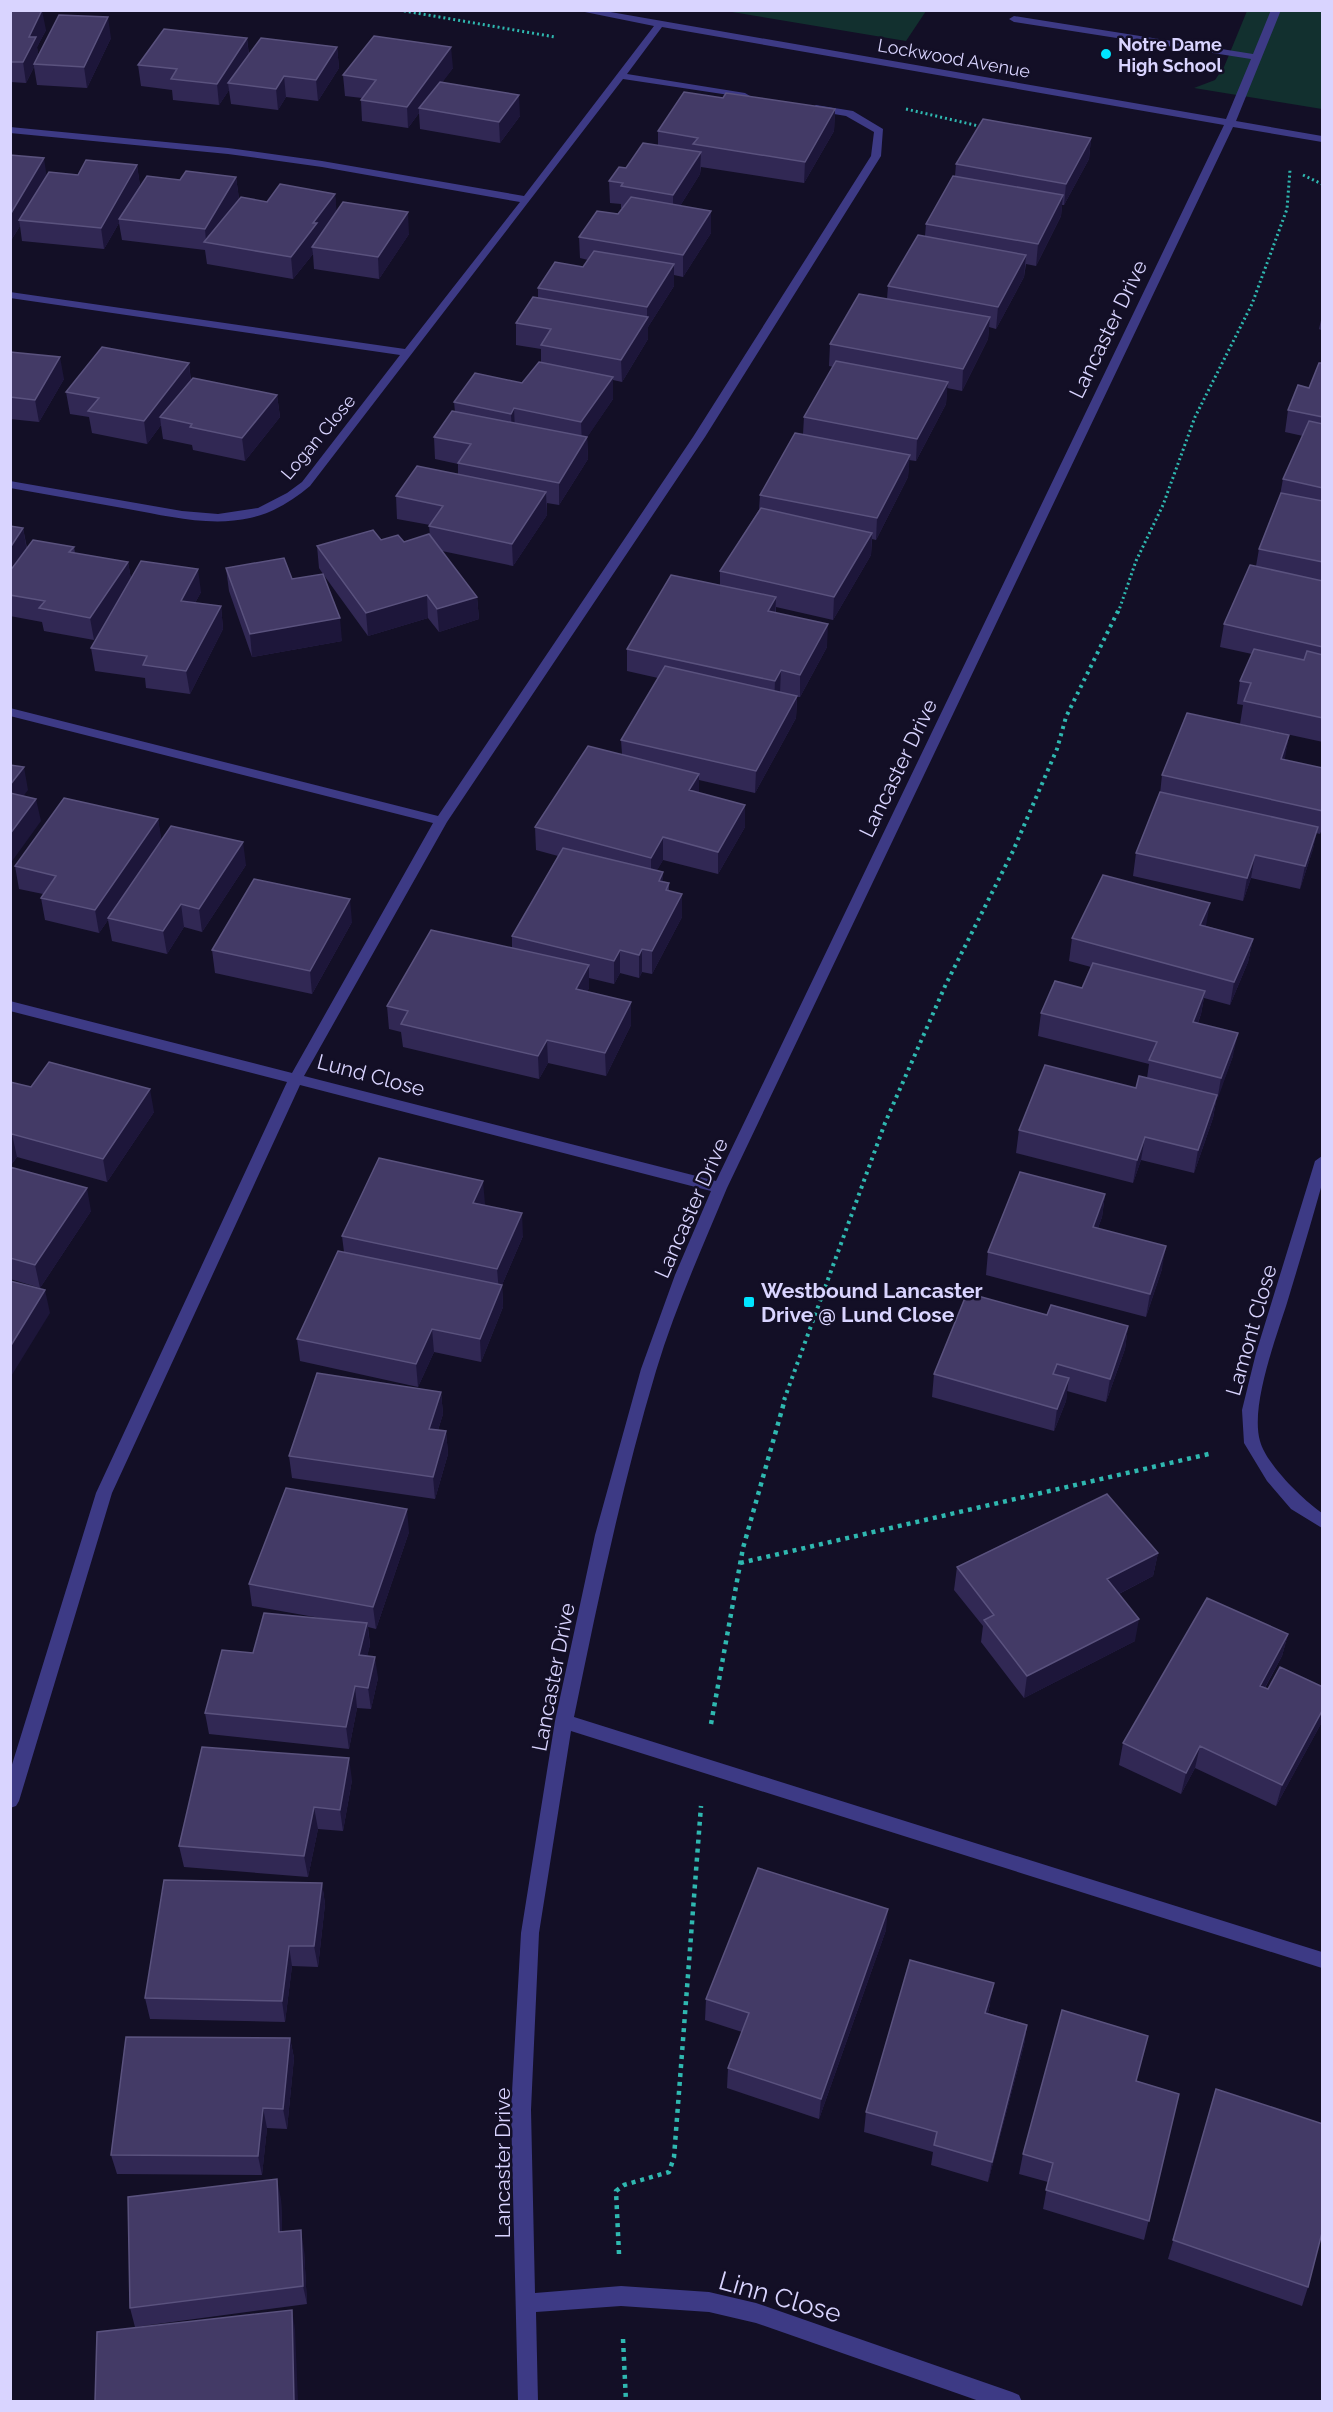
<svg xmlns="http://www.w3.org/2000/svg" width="1333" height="2412" viewBox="0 0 1333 2412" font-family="Raleway,sans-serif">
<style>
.green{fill:#12302f}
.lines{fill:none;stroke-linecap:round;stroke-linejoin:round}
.path-far2{stroke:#2fb8b0;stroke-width:3;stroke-dasharray:2 3;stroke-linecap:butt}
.path-far1{stroke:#2fb8b0;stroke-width:4;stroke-dasharray:3 4.5;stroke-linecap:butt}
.path{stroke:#2fb8b0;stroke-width:4.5;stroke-dasharray:4 5;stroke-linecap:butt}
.minor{fill:#3d3a85;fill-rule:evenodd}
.wall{fill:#312854}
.shaded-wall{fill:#1d163a}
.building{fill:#433a66;stroke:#5a527e;stroke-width:1.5}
.poi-dot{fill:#00e5ff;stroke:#130f26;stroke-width:2}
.labels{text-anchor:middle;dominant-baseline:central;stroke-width:5;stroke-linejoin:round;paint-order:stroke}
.far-poi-label{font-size:18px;font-weight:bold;fill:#d9d4ff;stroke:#130f26;text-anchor:start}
.far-street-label{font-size:18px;fill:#d9d4ff;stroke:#130f26}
.street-label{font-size:21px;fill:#d9d4ff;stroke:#130f26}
.poi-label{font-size:21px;font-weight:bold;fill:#d9d4ff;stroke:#130f26;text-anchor:start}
.near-street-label{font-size:26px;fill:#d9d4ff;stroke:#130f26}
</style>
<rect width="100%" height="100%" fill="#130f26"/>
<path class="green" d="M726 11 926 10V11L906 41Z
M1247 11H1322V109L1194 88 1215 80 1224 67Z"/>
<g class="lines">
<path class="path-far2" d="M399 10 555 37
M906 109 983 127
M1303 175 1322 184
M1118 613 1136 561 1163 505 1195 417 1252 304 1287 209 1290 170"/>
<path class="path-far1" d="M784 1400 885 1123 946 984 1013 851 1057 749 1066 717 1118 611"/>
<path class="path" d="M740 1563 1213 1453
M711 1724 743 1548 785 1399
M619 2254 616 2191 624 2185 669 2172 674 2157 701 1806
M623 2339 626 2402"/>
<path class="minor" d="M575 10H599L1226 119 1251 59 1014 22 1009 19 1014 16 1253 54 1271 10H1281L1236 121 1322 136V142L1233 127 727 1188C702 1248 675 1308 656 1371 622 1485 598 1600 574 1717L1322 1952V1968L571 1731 539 1933 531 2110 535 2293 621 2286 709 2292 756 2303 1012 2392 1019 2395 1022 2402H982L756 2323 709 2312 621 2306 536 2312 538 2402H518L511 2110 521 1933 555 1721 595 1535 641 1369 675 1275 711 1191 300 1085 112 1493 19 1801 16 1806 10 1808V1771L96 1493 287 1082 10 1011V1001L292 1073 433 823 10 716V708L438 816 693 437 871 156 874 132 846 116 816 111 811 108 816 105 853 111 883 129 881 156 705 437 447 822 304 1076 716 1181 1224 125 662 27 627 74 745 93 750 96 749 98 623 79 310 486C292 501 273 513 250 518 210 527 167 516 128 509 89 502 50 495 10 488V481L182 511 218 514 258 508 287 493 302 482 400 355 10 298V292L405 349 520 202 322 167 228 154 10 133V127L228 148 322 161 524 196 654 26Z
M1322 1156V1184C1311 1224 1299 1263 1287 1303 1276 1338 1250 1406 1260 1441 1266 1464 1303 1500 1322 1513V1528L1291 1509 1267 1481 1244 1443 1242 1410 1256 1353 1315 1161Z"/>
</g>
<path class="wall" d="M10 10 46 30 37 47 38 55 111 38 87 88 37 85 34 67 26 83 10 82Z
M247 38 249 55 337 47 339 68 318 101 286 97 278 110 231 104 229 90 219 105 173 100 172 90 141 86 138 65Z
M453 68 442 82 520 116 500 143 420 129 419 113 408 128 362 121 361 100 362 98 345 96 343 75Z
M723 98 835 109 834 131 804 183 701 167 700 174 680 206 711 233 683 277 674 275V286L648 327V339L622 382 613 380V399L587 437 588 459 559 505 547 503V515L513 566 442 551 477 597 479 619 439 632 428 618 368 636 323 574 342 641 252 657 229 591 226 568 292 579 323 574 319 568 317 546 381 540 404 542 430 536 429 526 430 525 397 519 396 496 458 475V464L435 459 434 437 455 412 454 402 522 383 541 362V349L516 345V323L538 298V288L583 267 588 260 580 258 579 237 618 214 623 208H621V204L610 203 609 181 626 168 658 145V131Z
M1091 138 1089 159 1064 205H1062L1061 216 1036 266 1026 264 1024 277 996 329 989 327 988 339 962 391 947 388 946 404 916 461 909 460 908 477 876 540 872 539 871 555 833 620 776 607V613L827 647 800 697H797L796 718 755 793 699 780V793L745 805V827L718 874 663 860 657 870 663 872V881L669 883V891L682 894V917L652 974 642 972 639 978 620 973 614 984 589 978V988L587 992 631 1002V1025L606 1076 548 1063 539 1079 403 1047 401 1032 389 1029 387 1006 512 948V936L558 856 536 850 535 827 622 754 621 740 658 678 627 671V649L720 585V571L759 510 760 495 803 434 804 417 833 367 829 366 830 344 887 299 888 286 925 236 926 224 955 176 956 164Z
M10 155 47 175H78L137 165 140 186 180 180 236 177 239 199 236 203 267 202 335 194 336 212 409 234 379 279 314 269 313 254 293 279 207 264 205 250 122 240 119 223 104 249 22 241 20 226 10 242Z
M1323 311V331L1319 329Z
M10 352 64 379 39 422 10 419Z
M189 363 191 381 277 395 280 417 245 461 193 450 192 445 163 439 161 425 147 444 92 433 89 417 70 414 66 392Z
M1323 363V742L1240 724 1243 705 1237 704 1240 681 1252 654 1220 647 1224 624 1256 566 1259 549 1280 495 1283 479 1303 436 1285 432 1288 410 1309 388Z
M10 526 23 528 27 548 74 547 75 553 128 562 131 579 201 592 195 603 221 606 223 629 190 694 146 688 145 678 95 671 91 648 106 623 94 640 44 631 42 622 10 616Z
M1289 735 1284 760 1323 768V827L1320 834 1316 833 1313 849 1300 889 1251 878 1243 901 1133 876 1136 853 1160 794 1162 775Z
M158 819 161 840 246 865 202 932 184 927 167 954 112 941 108 920 99 933 45 920 41 898 43 894 19 889 15 866Z
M352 922 312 994 215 973 212 950Z
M1206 926 1253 939 1248 962 1230 1005 1204 998 1201 1014 1198 1023 1233 1056 1216 1101 1213 1118 1194 1173 1141 1160 1133 1183 1016 1153 1019 1130 1136 1088 1147 1078 1149 1064 1038 1036 1041 1013 1082 988 1091 967 1069 961 1072 938Z
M10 1082 31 1087 154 1112 107 1182 17 1157 11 1165 10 1164Z
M10 1167 91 1211 40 1288 10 1279Z
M1105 1194 1102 1217 1098 1228 1162 1269 1146 1317 986 1275 988 1252Z
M485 1204 484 1205 523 1236 502 1285 503 1307 481 1362 434 1352 418 1387 300 1361 297 1339 344 1252 342 1236Z
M1047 1315 1128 1326 1125 1349 1106 1402 1067 1391 1066 1401 1054 1431 932 1397 934 1374Z
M441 1392 443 1414 438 1430 446 1431 448 1454 435 1499 292 1478 289 1456Z
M409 1532 376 1629 368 1627 370 1645 367 1656 378 1678 371 1709 357 1708 349 1749 209 1734 205 1713 253 1653 320 1618 252 1606 249 1584Z
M1158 1553 1153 1576 1119 1594 1135 1641 1024 1698 981 1642 983 1626 954 1590 957 1567Z
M1288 1634 1282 1656 1265 1688 1268 1689 1323 1687V1720L1276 1806 1195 1768 1181 1794 1119 1765 1123 1743Z
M352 1780 343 1831 318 1829 308 1877 184 1867 179 1846Z
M322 1883 325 1904 318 1967 292 1966 285 2022 150 2019 145 1998Z
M886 1930 819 2119 727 2088 728 2068 742 2032 705 2020 706 1999Z
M990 2004 988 2013 1027 2025 1024 2045 988 2182 931 2165 933 2152 864 2132 866 2112Z
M290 2038 294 2058 287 2129 267 2128 262 2175 117 2174 111 2155Z
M1137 2081 1179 2094 1144 2240 1043 2209 1048 2182 1019 2174 1023 2154Z
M1216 2089 1308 2287 1302 2306 1168 2259Z
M281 2199 282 2232 304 2250 307 2304 135 2327 130 2308Z"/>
<path class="shaded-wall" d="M42 10 46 30 37 47 39 58 34 64V67L26 83 23 62 29 37Z
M108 17 111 38 87 88 84 67Z
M247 38 249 59 228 83 229 90 219 105 217 84Z
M337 47 339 68 318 101 316 80Z
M451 47 453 68 423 109 419 108V113L408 128 407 107Z
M284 76 286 97 278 110 276 89Z
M519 95 520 116 500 143 499 122Z
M835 109 834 131 804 183 805 162Z
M1091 138 1089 159 1064 205 1066 184Z
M701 152 700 174 673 217V195Z
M44 158 47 179 19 220 20 226 10 242V215Z
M137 165 140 186 119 219V223L104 249 101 228Z
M236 177 239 199 212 243 206 242 205 229Z
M335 194 337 215 312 247 313 254 293 279 291 257 313 223Z
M1063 195 1061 216 1036 266 1038 244Z
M711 211V233L683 277V255Z
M408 212 409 234 379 279 378 257Z
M1026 255 1024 277 996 329 998 307Z
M674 264V286L648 327V339L622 382 621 360 647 319V307Z
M990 317 988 339 962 391 963 369Z
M60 357 64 379 39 422 35 400Z
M189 363 191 385 160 417 161 425 147 444 144 421Z
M613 377V399L582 445 581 422Z
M948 382 946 404 916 461 917 439Z
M277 395 280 417 245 461 242 438Z
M514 408 515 431 512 436 511 414Z
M587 437 588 459 559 505V483Z
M910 455 908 477 876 540 877 518Z
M546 492 547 515 513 566 512 544Z
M23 528 27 551 10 576V548Z
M872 533 871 555 833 620 834 597Z
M128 562 132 585 94 640 90 618Z
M198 569 201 592 184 623 181 601Z
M427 595 428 618 368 636 366 613Z
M477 597 479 619 439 632 437 609Z
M776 597 775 620 768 611Z
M221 606 223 629 190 694 186 671Z
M340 618 342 641 252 657 250 634Z
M828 624 827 647 800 697V675Z
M781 670 780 693 774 704 775 681Z
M797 696 796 718 755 793 756 771Z
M1289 735 1285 758 1277 782 1281 759Z
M24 767 28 790 10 814V785Z
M699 774V796L689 790Z
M36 799 41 821 10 864V834Z
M745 805V827L718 874V852Z
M158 819 162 842 108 918V920L99 933 95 910Z
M1318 827 1313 849 1300 889 1305 866Z
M663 837V860L651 881V858Z
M243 842 246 865 202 932 199 909Z
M1255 855 1251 878 1243 901 1247 878Z
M663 872V895L659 881Z
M682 894V917L652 974V951Z
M350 899 352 922 312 994 310 971Z
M1210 903 1206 926 1196 948 1200 925Z
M181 904 184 927 167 954 163 931Z
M1253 939 1248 962 1230 1005 1234 982Z
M642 949V972L639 978V955Z
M620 950V973L614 984V961Z
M589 965V988L577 1012 576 989Z
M1205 991 1201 1014 1189 1045 1193 1022Z
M631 1002V1025L606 1076 605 1053Z
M1238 1033 1233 1056 1217 1101 1221 1078Z
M547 1040 548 1063 539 1079 538 1056Z
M150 1089 154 1112 107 1182 103 1159Z
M1217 1095 1213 1118 1194 1173 1198 1150Z
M12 1134 17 1157 11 1165 10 1161V1136Z
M1145 1137 1141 1160 1133 1183 1137 1160Z
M483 1181 485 1204 475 1226 473 1203Z
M87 1188 91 1211 40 1288 35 1265Z
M1105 1194 1102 1217 1090 1250 1093 1227Z
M522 1213 523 1236 502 1285 503 1307 481 1362 480 1339 499 1292 497 1269Z
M1166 1246 1162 1269 1146 1317 1150 1294Z
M45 1290 50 1313 10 1378V1347Z
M1128 1326 1125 1349 1106 1402 1110 1379Z
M432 1329 434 1352 418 1387 416 1364Z
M1069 1378 1066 1401 1054 1431 1057 1409Z
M441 1392 443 1414 431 1452 429 1429Z
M446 1431 448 1454 435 1499 433 1477Z
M407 1509 409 1532 376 1629 373 1607Z
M1158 1553 1153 1576 1103 1602 1107 1579Z
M1139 1619 1135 1641 1024 1698 1027 1676Z
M367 1623 370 1645 362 1677 359 1655Z
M1288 1634 1282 1656 1254 1707 1260 1686Z
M375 1657 378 1678 371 1709 368 1688Z
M355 1686 357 1708 349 1749 346 1727Z
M1323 1709V1720L1276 1806 1282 1785Z
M1200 1746 1195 1768 1181 1794 1186 1773Z
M349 1758 352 1780 343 1831 340 1810Z
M314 1807 318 1829 308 1877 304 1856Z
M322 1883 325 1904 318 1967 314 1946Z
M888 1909 886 1930 819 2119 821 2099Z
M289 1946 292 1966 285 2022 282 2001Z
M994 1983 990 2004 982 2033 985 2013Z
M1027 2025 1024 2045 988 2182 992 2162Z
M290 2038 294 2058 287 2129 283 2109Z
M263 2108 267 2128 262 2175 258 2156Z
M277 2179 281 2199 283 2252 279 2232Z
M301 2230 304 2250 307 2304 303 2286Z
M292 2310 295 2329 298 2402H294Z"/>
<path class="building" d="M10 10H42L29 37H36L23 62H10Z
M59 15 108 17 84 67 34 64Z
M164 29 247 38 217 84 171 79 177 69 138 65Z
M374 36 451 47 407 107 361 100 376 80 343 75Z
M261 38 337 47 316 80 284 76 276 89 228 83Z
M440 82 519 95 499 122 419 108Z
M684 92 723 98 726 93 835 109 805 162 693 144 698 138 658 131Z
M983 119 1091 138 1066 184 956 164Z
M643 143 701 152 673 195 621 186 623 183 609 181 619 167 626 168Z
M10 155 44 158 10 215Z
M86 160 137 165 101 228 19 220 49 172 78 175Z
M186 171 236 177 205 229 119 219 147 176 180 180Z
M953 176 1063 195 1038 244 926 224Z
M280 184 335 194 313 223H317L291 257 204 242 241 197 267 202Z
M631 197 711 211 683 255 579 237 597 211 618 214Z
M343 202 408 212 378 257 312 247Z
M918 235 1026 255 998 307 888 286Z
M594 251 674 264 647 307 538 288 555 262 583 267Z
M859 294 990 317 963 369 830 344Z
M533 297 648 317 621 360 541 345 551 329 516 323Z
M102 347 189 363 144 421 88 411 99 398 66 392Z
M10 352 60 357 35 400 10 397Z
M836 361 948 382 917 439 804 417Z
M539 362 613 377 581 422 514 408 511 414 454 402 475 373 522 383Z
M1319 363H1323V417L1288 410 1298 385 1309 388Z
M193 378 277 395 242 438 190 427 192 424 160 417Z
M452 411 587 437 559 483 458 463 471 444 434 437Z
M1309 421 1323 424V488L1283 479Z
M795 433 910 455 877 518 760 495Z
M417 466 546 492 512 544 429 526 443 506 396 496Z
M1281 493 1323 501V562L1259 549Z
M761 508 872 533 834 597 720 571Z
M10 526 23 528 10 548Z
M373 530 381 540 398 535 404 542 429 534 477 597 437 609 427 595 366 613 317 546Z
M33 540 74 547 69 552 128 562 90 618 39 608 45 601 10 595V571Z
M284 558 292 579 323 574 340 618 250 634 226 568Z
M141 561 198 569 181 601 221 606 186 671 143 665 147 656 91 648Z
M1250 565 1323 581V647L1224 624Z
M671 575 776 597 768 611 828 624 800 675 781 670 775 681 627 649Z
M1254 649 1304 660 1307 651 1323 655V718L1244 701 1251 683 1240 681Z
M665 666 797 696 756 771 621 740Z
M1187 713 1289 735 1281 759 1323 768V811L1162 775Z
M588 746 699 774 689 790 745 805 718 852 663 837 651 858 535 827Z
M10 765 24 767 10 785Z
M1160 792 1318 827 1305 866 1255 855 1247 878 1136 853Z
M10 793 36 799 10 834Z
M64 798 158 819 95 910 41 898 56 876 15 866Z
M171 826 243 842 199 909 181 904 163 931 108 918Z
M563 848 663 872 659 881 669 883 666 890 682 894 652 951 642 949 639 955 620 950 614 961 512 936Z
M1103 875 1210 903 1200 925 1253 939 1234 982 1072 938Z
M254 879 350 899 310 971 212 950Z
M431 930 589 965 576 989 631 1002 605 1053 547 1040 538 1056 401 1024 408 1011 387 1006Z
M1093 963 1205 991 1193 1022 1238 1033 1221 1078 1149 1060 1157 1042 1041 1013 1055 981 1082 988Z
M49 1062 150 1089 103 1159 12 1134 10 1136V1082L31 1087Z
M1045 1065 1136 1088 1139 1076 1217 1095 1198 1150 1145 1137 1137 1160 1019 1130Z
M379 1158 483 1181 473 1203 522 1213 497 1269 342 1236Z
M10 1167 87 1188 35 1265 10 1258Z
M1020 1172 1105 1194 1093 1227 1166 1246 1150 1294 988 1252Z
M338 1251 502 1285 480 1339 432 1329 416 1364 297 1339Z
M10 1281 45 1290 10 1347Z
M967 1293 1047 1315 1051 1305 1128 1326 1110 1379 1057 1364 1053 1374 1069 1378 1057 1409 934 1374Z
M317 1373 441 1392 429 1429 446 1431 433 1477 289 1456Z
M286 1488 407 1509 373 1607 249 1584Z
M1107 1494 1158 1553 1107 1579 1139 1619 1027 1676 984 1620 994 1615 957 1567Z
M1207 1598 1288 1634 1260 1686 1268 1689 1280 1667 1323 1687V1709L1282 1785 1200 1746 1186 1773 1123 1743Z
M264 1613 367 1623 359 1655 375 1657 368 1688 355 1686 346 1727 205 1713 222 1650 253 1653Z
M202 1747 349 1758 340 1810 314 1807 304 1856 179 1846Z
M758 1868 888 1909 821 2099 728 2068 749 2013 706 1999Z
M164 1880 322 1883 314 1946H289L282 2001 145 1998Z
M910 1960 994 1983 985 2013 1027 2025 992 2162 934 2145 937 2132 866 2112Z
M1062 2010 1148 2036 1136 2081 1179 2094 1149 2221 1046 2190 1053 2163 1023 2154Z
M126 2037 290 2038 283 2109 263 2108 258 2156 111 2155Z
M1216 2089 1323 2124V2229L1308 2287 1173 2240Z
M277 2179 279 2232 301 2230 303 2286 130 2308 128 2197Z
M292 2310 294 2402H95L97 2332Z"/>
<g class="poi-dot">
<circle cx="1106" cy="54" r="6"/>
<rect x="743" y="1296" width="12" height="12" rx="3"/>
</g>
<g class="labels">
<g class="far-poi-label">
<text x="1118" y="44">Notre Dame<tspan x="1118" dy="21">High School</tspan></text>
</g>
<g class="far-street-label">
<text transform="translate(954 58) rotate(10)">Lockwood Avenue</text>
<text transform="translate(318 437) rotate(-50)">Logan Close</text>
</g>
<g class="street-label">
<text transform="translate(1108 329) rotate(-64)">Lancaster Drive</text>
<text transform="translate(898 768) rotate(-64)">Lancaster Drive</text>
<text transform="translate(371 1075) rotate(15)">Lund Close</text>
<text transform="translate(691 1208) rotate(-66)">Lancaster Drive</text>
<text transform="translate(1251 1330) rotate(-74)">Lamont Close</text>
<text transform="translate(553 1677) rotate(-79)">Lancaster Drive</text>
<text transform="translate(502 2163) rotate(-90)">Lancaster Drive</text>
</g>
<g class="poi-label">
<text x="761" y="1290">Westbound Lancaster<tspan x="761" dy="24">Drive @ Lund Close</tspan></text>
</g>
<g class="near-street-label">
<text transform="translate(780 2297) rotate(16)">Linn Close</text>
</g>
</g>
<rect width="1333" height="2412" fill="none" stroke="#d9d4ff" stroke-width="24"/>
</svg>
